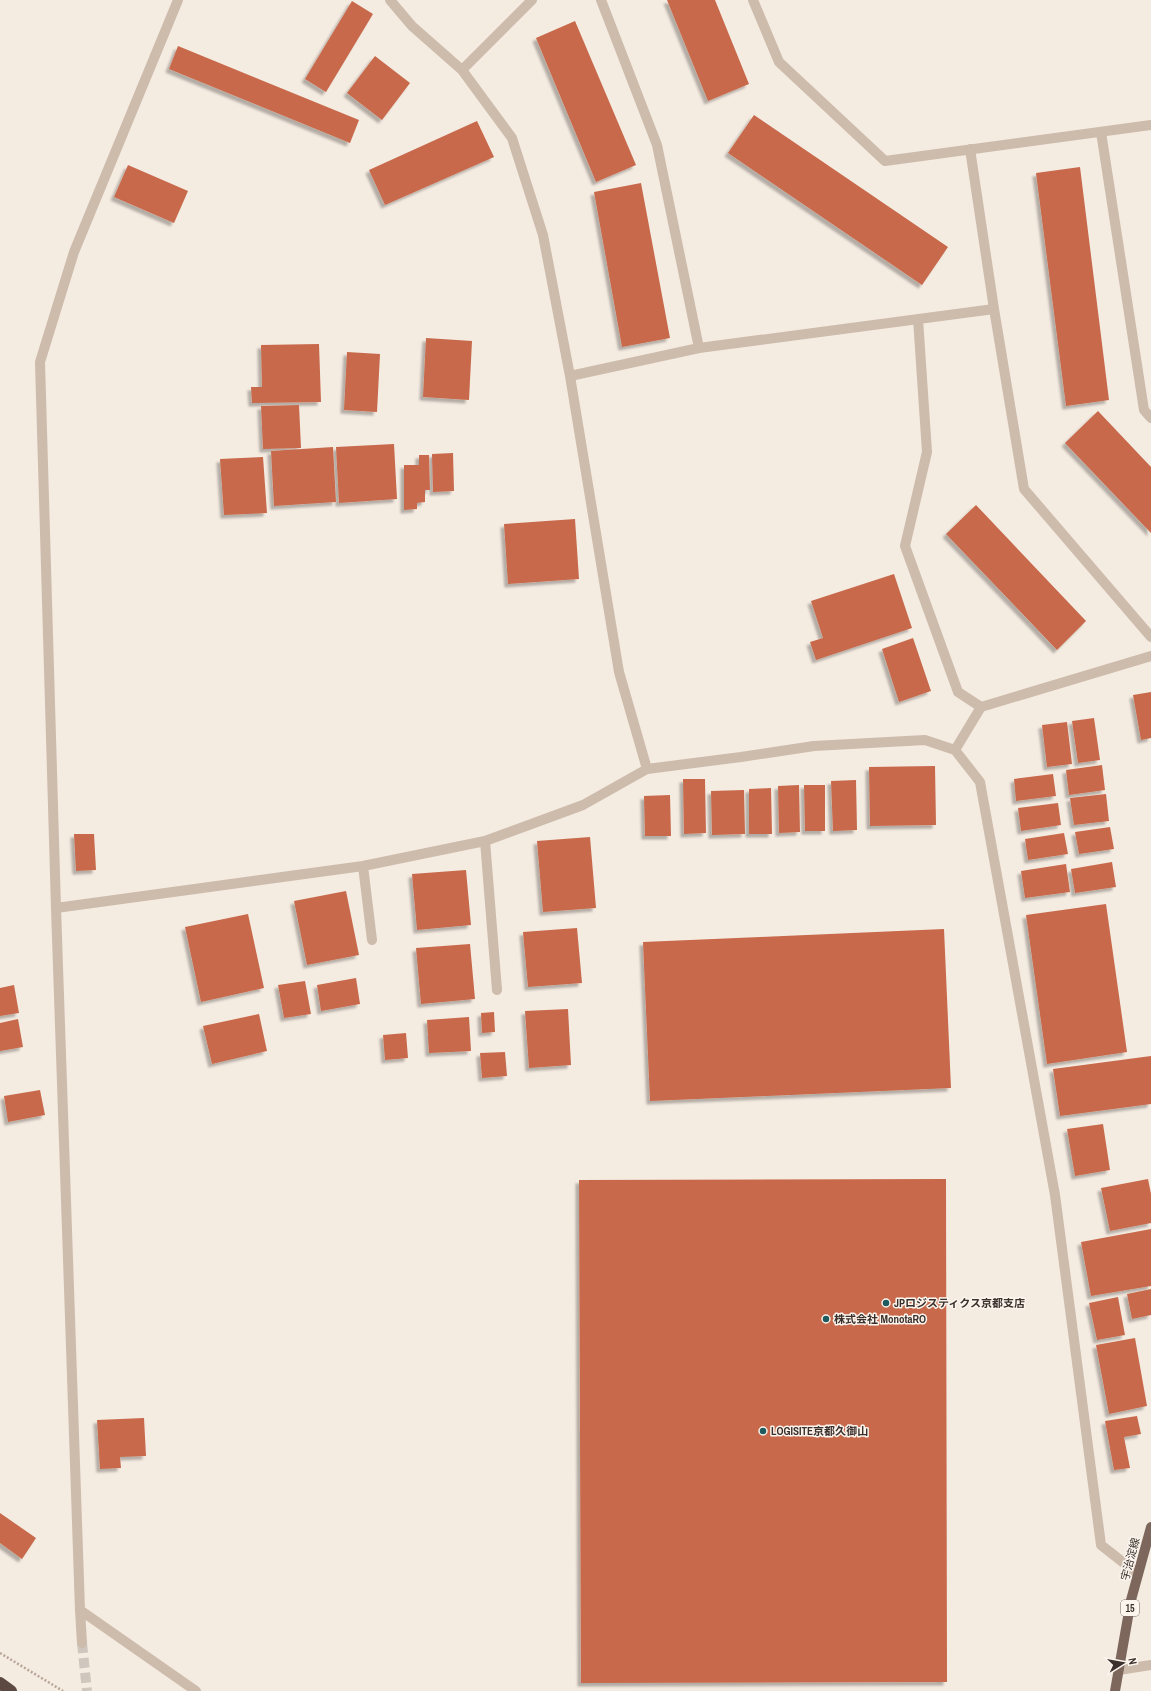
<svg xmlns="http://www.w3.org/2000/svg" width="1151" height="1691" viewBox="0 0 1151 1691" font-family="'Archivo Narrow','Noto Sans JP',sans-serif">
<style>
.building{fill:#c8694b;filter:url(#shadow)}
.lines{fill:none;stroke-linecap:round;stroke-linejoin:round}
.minor-tunnel{stroke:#cfc6bd;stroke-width:10;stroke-dasharray:10 5;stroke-linecap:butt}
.path{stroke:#b9a596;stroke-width:2.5;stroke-dasharray:2 2;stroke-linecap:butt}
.minor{stroke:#cdbbac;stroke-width:10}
.major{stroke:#7d675c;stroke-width:10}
.highway{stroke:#5c4a42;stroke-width:12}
.poi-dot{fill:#1f5a5e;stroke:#fbf5ee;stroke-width:1.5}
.labels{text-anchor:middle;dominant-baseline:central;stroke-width:3;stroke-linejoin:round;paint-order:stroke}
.shield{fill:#fbf5ee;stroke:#756b66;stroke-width:1}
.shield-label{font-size:10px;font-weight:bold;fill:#3b302b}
.poi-label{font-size:11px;font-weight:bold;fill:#3b302b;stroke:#fbf5ee;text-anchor:start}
.street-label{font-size:11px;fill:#3b302b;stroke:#fbf5ee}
</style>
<defs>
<filter id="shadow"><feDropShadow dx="-3.5" dy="3.5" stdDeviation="1" flood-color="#0004"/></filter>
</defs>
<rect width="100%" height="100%" fill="#f4ebe1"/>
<path class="building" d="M667 0H715L749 84 708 101Z
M352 1 373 14 326 92 305 79Z
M575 21 636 165 596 182 536 38Z
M178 46 359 120 350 143 169 69Z
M375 56 410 83 382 120 347 93Z
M754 115 948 247 922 285 728 153Z
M477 121 494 157 385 205 369 170Z
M128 165 188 191 174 223 114 197Z
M1080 167 1109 400 1066 406 1036 173Z
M641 183 670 338 622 347 594 192Z
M426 338 472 341 469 400 423 397Z
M319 344 321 402 252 403 251 387H262L261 345Z
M347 352 380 354 377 412 344 410Z
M299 405 301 448 263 449 261 406Z
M1098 411 1151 467V533L1065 443Z
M394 444 397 499 339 503 336 447Z
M333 447 336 502 274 506 271 451Z
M453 453 454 491 433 492 432 454Z
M419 455H429L430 490H425V502L417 503V509L404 510V465H419Z
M263 457 267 513 224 515 220 459Z
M976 505 1086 621 1057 650 946 534Z
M575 519 579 579 508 584 504 524Z
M894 574 912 628 816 660 810 642 823 638 811 601Z
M913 638 931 691 899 702 882 649Z
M1151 692V738L1141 740 1133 695Z
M1094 718 1100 760 1078 763 1072 721Z
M1067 722 1072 764 1047 767 1042 725Z
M1102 765 1105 790 1069 795 1066 770Z
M935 766 936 825 870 826 869 767Z
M1053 774 1056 796 1016 801 1014 779Z
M683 779H705L706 833 684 834Z
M856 780 857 830 833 831 831 781Z
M799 785 800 832 779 833 778 786Z
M804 785H825V831H805Z
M771 788 772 834H749V789Z
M744 790 745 834 712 835 711 791Z
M1106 794 1109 821 1074 825 1070 798Z
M670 795 671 836H645L644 796Z
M1058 803 1061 825 1021 831 1018 808Z
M1110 827 1114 849 1079 854 1075 832Z
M1064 833 1068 854 1028 860 1025 839Z
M74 834H94L96 870 76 871Z
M590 837 596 908 543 912 537 841Z
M1112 862 1116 887 1075 893 1071 869Z
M1066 864 1070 892 1025 898 1021 871Z
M466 870 471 925 417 930 412 874Z
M346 891 359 955 307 965 294 901Z
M1106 904 1127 1052 1047 1064 1026 915Z
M248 914 264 988 201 1002 185 927Z
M577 928 582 983 528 987 523 932Z
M944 929 951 1088 650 1101 643 942Z
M470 944 475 999 421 1004 416 948Z
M356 978 360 1004 321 1011 317 985Z
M305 981 311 1014 284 1018 278 985Z
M14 985 19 1013 0 1016V988Z
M568 1009 571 1065 529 1068 525 1011Z
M494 1012 495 1032 482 1033 481 1013Z
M259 1014 267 1051 212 1064 203 1026Z
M469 1017 471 1051 429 1053 427 1020Z
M18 1019 23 1047 0 1051V1023Z
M406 1033 408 1058 385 1060 383 1035Z
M505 1052 507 1076 482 1078 480 1053Z
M1151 1056V1104L1060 1116 1053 1069Z
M40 1090 45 1115 8 1122 4 1096Z
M1103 1124 1110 1170 1075 1176 1067 1129Z
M946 1179 947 1682 581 1683 579 1180Z
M1148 1179 1151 1194V1223L1110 1231 1101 1188Z
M1151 1229V1286L1091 1296 1081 1242Z
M1151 1289V1315L1132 1319 1127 1294Z
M1118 1297 1125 1335 1097 1340 1089 1303Z
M1135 1338 1147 1406 1109 1414 1096 1345Z
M1137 1416 1141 1434 1124 1437 1130 1468 1114 1470 1105 1421Z
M144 1418 146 1456 120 1457 121 1468 100 1469 97 1420Z
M0 1513 36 1538 22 1559 0 1543Z"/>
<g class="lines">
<path class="minor-tunnel" d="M82 1643 87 1691"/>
<path class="path" d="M0 1653 63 1691"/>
<path class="minor" d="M390 0 412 26 462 70 512 138 543 235 570 376 619 672 647 769
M601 0 657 145 699 348
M753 0 779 62 885 161 1151 125
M462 70 532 0
M1101 132 1144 410 1151 418
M994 309 1024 489 1151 637
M918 319 927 452 905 546 958 692 981 707
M570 376 699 348 994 309 970 149
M955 750 981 707 1151 656
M485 841 497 990
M363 866 372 940
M56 908 363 866 485 841 583 805 647 769 741 757 814 746 925 740 955 750 980 782 1055 1195 1101 1545 1138 1574
M80 1610 196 1691
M82 1643 80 1610 56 908 40 362 74 252 178 0
M1119 1670 1151 1665"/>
<path class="major" d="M1115 1691 1131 1600 1151 1527"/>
<path class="highway" d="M0 1683 11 1691"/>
</g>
<g class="poi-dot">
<circle cx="886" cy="1303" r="4"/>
<circle cx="826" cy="1319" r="4"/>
<circle cx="763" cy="1431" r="4"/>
</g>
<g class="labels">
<rect class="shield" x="1121" y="1600" width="18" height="16" rx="3"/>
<g class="shield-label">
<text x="1130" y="1608">15</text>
</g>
<g class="poi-label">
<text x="894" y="1303">JPロジスティクス京都支店</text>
<text x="834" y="1319">株式会社 MonotaRO</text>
<text x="771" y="1431">LOGISITE京都久御山</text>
</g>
<g class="street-label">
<text transform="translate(1130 1559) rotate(-75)">宇治淀線</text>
</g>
</g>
<g transform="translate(1123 1663) rotate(79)" stroke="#fbf5ee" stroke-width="3" paint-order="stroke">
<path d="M0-3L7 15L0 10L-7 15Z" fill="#3b302b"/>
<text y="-6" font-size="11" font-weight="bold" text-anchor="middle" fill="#3b302b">N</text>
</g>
</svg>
